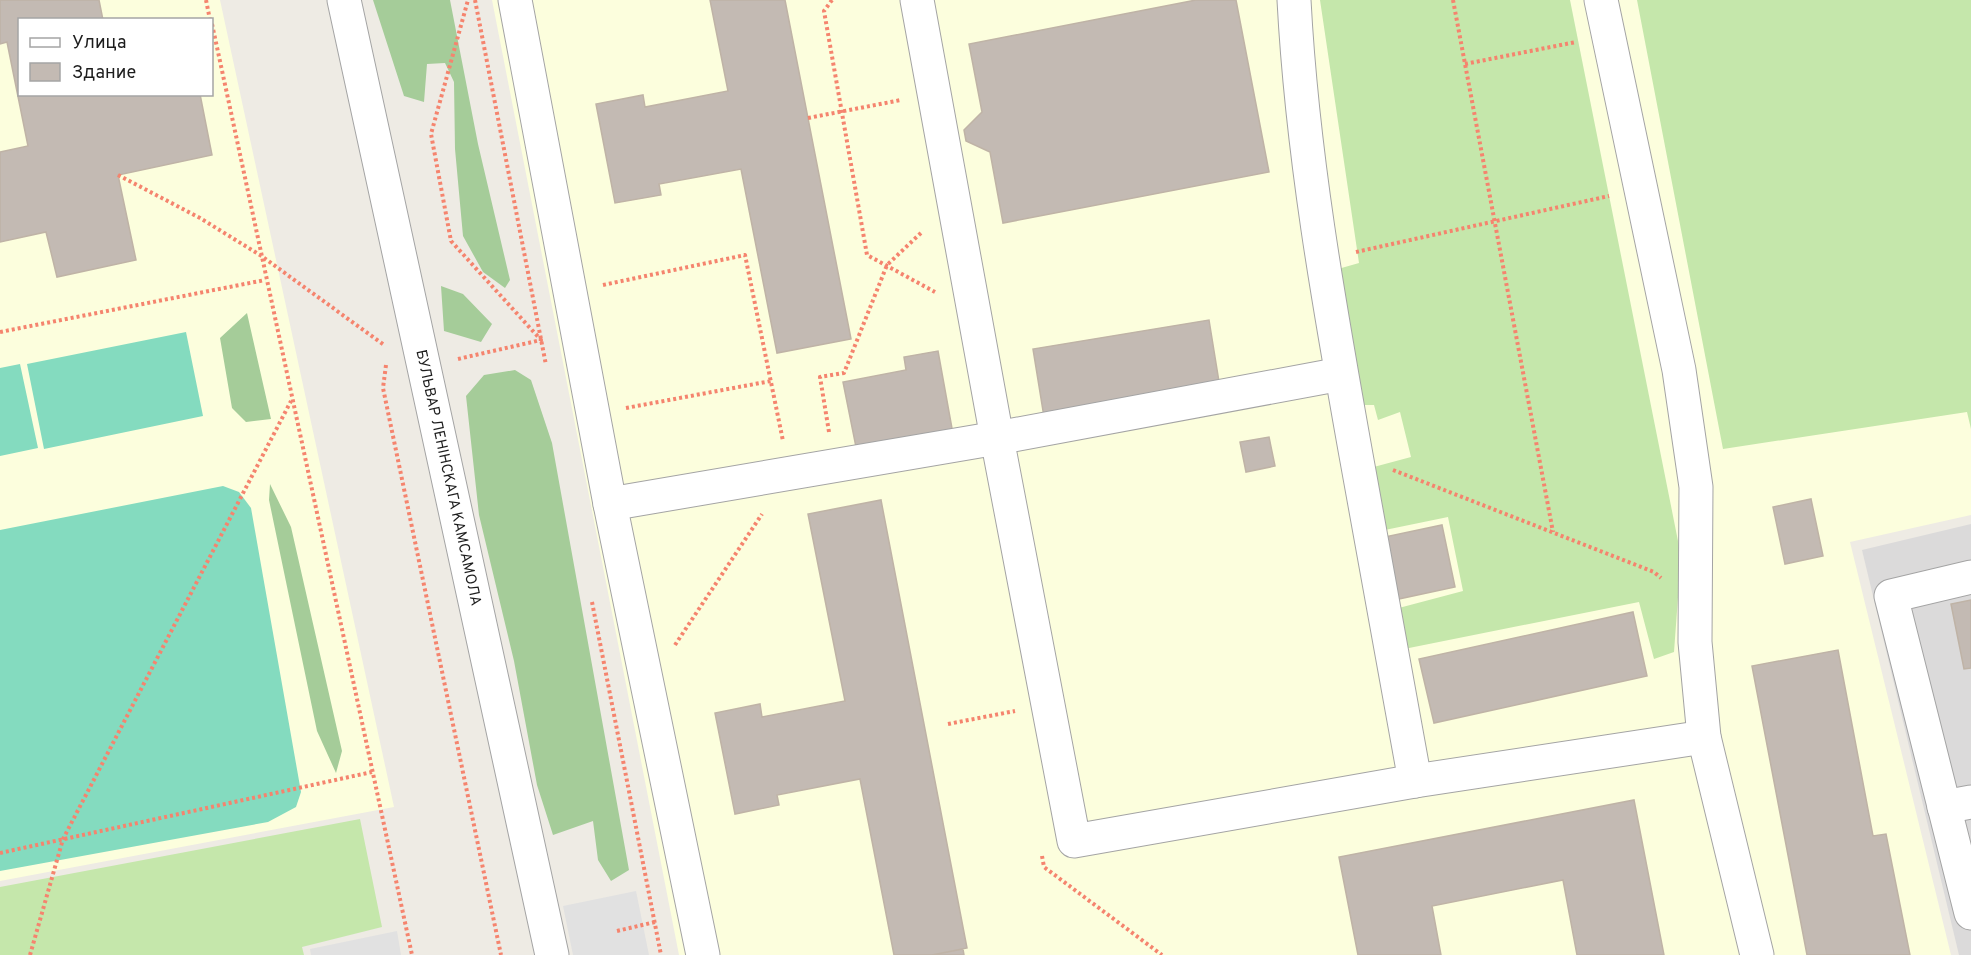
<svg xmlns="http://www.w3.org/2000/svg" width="1971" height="955" viewBox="0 0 1971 955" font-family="Overpass,sans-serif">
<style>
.residential{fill:#dbdada}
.education{fill:#fcfedd;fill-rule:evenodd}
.grass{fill:#c5e7ab}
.forest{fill:#a5cc99}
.pitch{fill:#84dbbf}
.parking{fill:#e1e1e1}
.building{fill:#c3bab3;stroke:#bfb3a6;stroke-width:1.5}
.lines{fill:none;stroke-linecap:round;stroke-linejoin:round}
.minor-casing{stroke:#a4a4a4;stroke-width:35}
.path{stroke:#f5846e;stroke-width:4;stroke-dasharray:3 3;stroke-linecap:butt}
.minor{stroke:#fff;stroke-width:33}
.labels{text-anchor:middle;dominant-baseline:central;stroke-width:5;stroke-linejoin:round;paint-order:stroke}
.street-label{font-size:15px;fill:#1d1d1d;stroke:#fff}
</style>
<rect width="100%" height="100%" fill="#eeebe4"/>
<path class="residential" d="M1971 524V955H1959L1862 550Z"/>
<path class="education" d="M0 0H220L394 807 0 881ZM20 20H212V94H20Z
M492 0H1971V515L1850 542 1951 955H679Z"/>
<path class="grass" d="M1320 0H1570L1681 556 1674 652 1654 659 1639 602 1404 649 1395 609 1463 591 1448 517 1380 531 1370 468 1411 457 1400 412 1378 420 1374 405H1364L1338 269 1359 263Z
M1637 0H1971V429L1967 412 1723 449Z
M360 819 382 927 302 947 304 955H0V887Z"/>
<path class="forest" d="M373 0H450L478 144 510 280 505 288 483 272 463 236 455 149 454 82 445 63 427 64 424 102 404 96Z
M441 286 463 294 492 324 481 342 444 331Z
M247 313 271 419 246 422 232 408 220 338Z
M515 370 531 380 552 443 629 870 611 881 598 860 593 821 553 835 537 785 514 661 479 515 466 396 484 375Z
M270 484 291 527 342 751 336 773 317 731 269 500Z"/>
<path class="pitch" d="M186 332 203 416 44 449 27 364Z
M20 364 38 448 0 456V368Z
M223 486 239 492 251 508 301 792 296 807 268 822 0 871V530Z"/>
<path class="parking" d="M636 891 649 955H573L563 906Z
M397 931 401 955H311L310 949Z"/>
<path class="building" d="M0 0H99L103 20H20V94H200L212 155 118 175 136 260 57 277 46 232 0 242V152L28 146 7 42 0 44Z
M710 0H785L851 339 777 353 741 169 659 184 661 195 615 203 596 104 643 95 645 107 728 91Z
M1196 0H1236L1269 172 1003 223 990 152 966 141 964 130 982 112 969 44Z
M1209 320 1220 388 1044 417 1033 349Z
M938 351 953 434 857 452 843 382 906 370 904 357Z
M1269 437 1275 466 1246 472 1240 442Z
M1811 499 1823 556 1785 564 1773 507Z
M881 500 967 948 932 955H894L860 779 777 795 779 805 735 814 715 713 760 704 762 717 845 701 808 514Z
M1442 525 1455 587 1394 600 1380 538Z
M1971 600V668L1964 669 1951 604Z
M1633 612 1647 676 1434 723 1419 659Z
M1838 650 1873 836 1886 834 1910 955H1807L1752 666Z
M1634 800 1664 955H1577L1563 880 1432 906 1441 955H1358L1339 857Z
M963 949 964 955H932Z"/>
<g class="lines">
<g class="minor-casing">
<g id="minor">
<path id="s1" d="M344 0 552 955"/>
<path d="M515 0 610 504 703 955"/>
<path d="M917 0 997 438 1074 841 1415 781 1704 737"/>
<path d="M1294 0C1302 153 1329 304 1356 455 1376 564 1396 673 1415 781"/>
<path d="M1601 0 1679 370 1696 487 1695 642 1704 737 1757 955"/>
<path d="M610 504 997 438 1341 374"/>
<path d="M1971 577 1891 596 1971 913"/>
<path d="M1944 807 1971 802"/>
</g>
</g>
<path class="path" d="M206 0 210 20
M475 0 546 365
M832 0 824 11 867 255 935 292
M1453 0 1553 532
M212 24 412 955
M1465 64 1576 42
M808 118 901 100
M118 175 200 218 260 255 384 345
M1356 252 1609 196
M603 285 745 255 783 441
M0 332 265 280
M458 359 541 340 451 241 431 134 468 0
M386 365 383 388 501 955
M626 408 771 381
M829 432 820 377 844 373 887 265 923 231
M1393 470 1654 572 1661 578
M592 602 661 955
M675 645 762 514
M948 724 1015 711
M0 853 372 772
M1042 856 1044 867 1162 955
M617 931 655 922
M30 955 63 839 291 401"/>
<use href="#minor" class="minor"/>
</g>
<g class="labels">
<g class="street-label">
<text stroke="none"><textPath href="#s1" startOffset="489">БУЛЬВАР ЛЕНІНСКАГА КАМСАМОЛА</textPath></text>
</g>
</g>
<rect x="18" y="18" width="195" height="78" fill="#ffffff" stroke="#a5a5a5" stroke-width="1.5"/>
<rect x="30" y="38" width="30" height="9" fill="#ffffff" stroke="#a5a5a5" stroke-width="1.5"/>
<text x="72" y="48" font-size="18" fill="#1d1d1d">Улица</text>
<rect x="30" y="63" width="30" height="18" fill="#c3bab3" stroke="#a5a5a5" stroke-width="1.5"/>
<text x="72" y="78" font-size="18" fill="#1d1d1d">Здание</text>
</svg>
